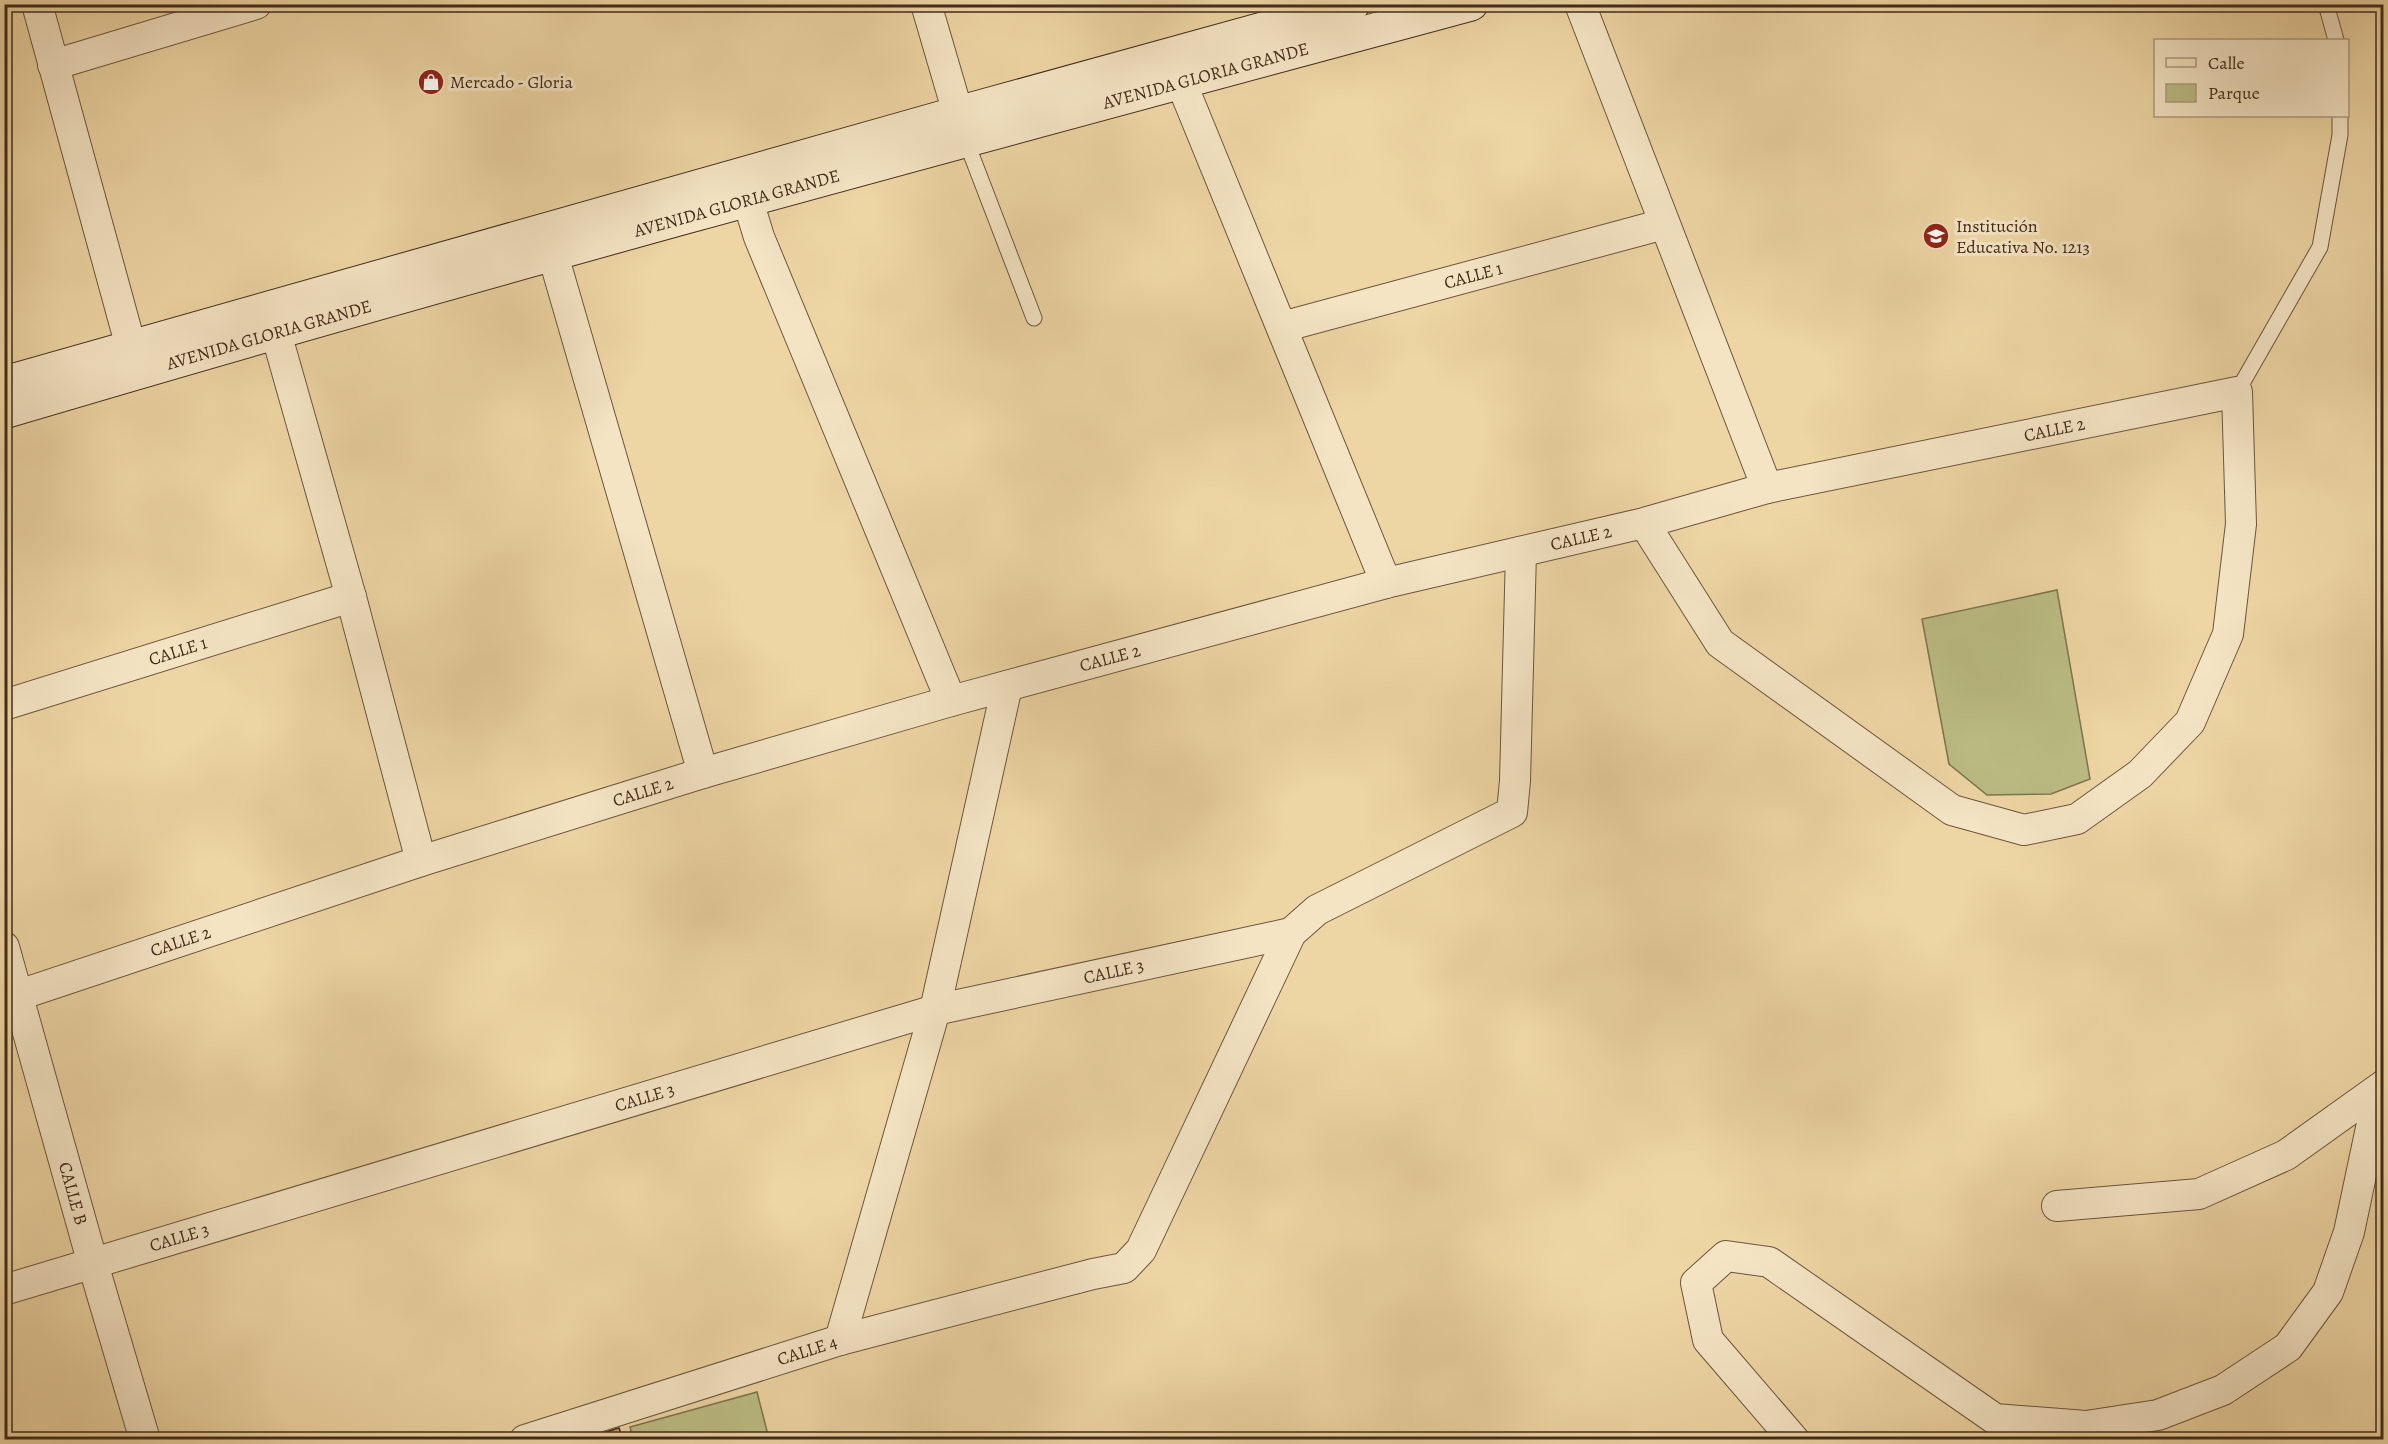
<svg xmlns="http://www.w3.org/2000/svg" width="2388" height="1444" viewBox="0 0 2388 1444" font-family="Alegreya,serif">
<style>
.green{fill:#bbbc84;stroke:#7e7450;stroke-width:1.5}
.building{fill:#dda679;stroke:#412c1b;stroke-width:1.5}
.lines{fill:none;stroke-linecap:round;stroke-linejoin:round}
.lane-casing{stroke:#6c563d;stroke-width:17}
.street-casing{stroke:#6c563d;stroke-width:32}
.secondary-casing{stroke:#412c1b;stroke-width:35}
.lane{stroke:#f4e4c4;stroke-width:15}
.street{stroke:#f4e4c4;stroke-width:30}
.secondary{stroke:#f4e4c4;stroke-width:33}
.labels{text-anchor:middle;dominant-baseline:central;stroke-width:6;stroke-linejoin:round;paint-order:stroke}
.street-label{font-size:18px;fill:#412c1b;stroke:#f4e4c4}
.poi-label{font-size:18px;fill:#412c1b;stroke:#f4e4c4;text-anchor:start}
</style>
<rect width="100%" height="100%" fill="#eed5a4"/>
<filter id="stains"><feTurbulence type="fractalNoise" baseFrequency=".00333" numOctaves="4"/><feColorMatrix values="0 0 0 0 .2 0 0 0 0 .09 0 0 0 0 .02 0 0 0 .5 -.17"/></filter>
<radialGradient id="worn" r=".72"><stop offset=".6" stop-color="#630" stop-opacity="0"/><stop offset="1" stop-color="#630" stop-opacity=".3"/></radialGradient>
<path class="green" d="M2057 590 2090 779 2051 794 1987 795 1949 764 1922 619Z
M757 1392 769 1439H633L630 1427Z"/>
<path class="building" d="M619 1428 623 1440H580Z"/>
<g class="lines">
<g class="lane-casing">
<path id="lane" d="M2326 4 2336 40
M966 141 1034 318
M2237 392 2320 247 2340 135V116"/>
</g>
<g class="street-casing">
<g id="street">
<path d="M37 4 137 369"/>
<path d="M926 4 965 137"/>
<path d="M1580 4 1767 488"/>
<path d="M1176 60 1181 82 1386 583"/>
<path d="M53 65 256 4"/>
<path d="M748 201 759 237 951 701"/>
<path d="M553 255 703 773"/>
<path id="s1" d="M1282 327 1664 224"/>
<path d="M276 333 351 597 421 861"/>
<path id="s2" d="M4 705 351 597"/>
<path id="s3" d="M4 947 93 1264 145 1440"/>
<path id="s4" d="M4 1000 421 861 703 773 951 701 1386 583 1644 523 1767 488 2237 392 2241 524 2228 634 2190 722 2140 774 2077 819 2024 830 1952 810 1720 643 1644 523"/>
<path d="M2057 1206 2199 1194 2286 1155 2384 1085"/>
<path id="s5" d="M4 1290 935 1010 1291 933"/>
<path d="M840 1340 935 1010 1007 686"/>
<path id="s6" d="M525 1440 840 1340 1093 1274 1124 1268 1141 1250 1291 933 1317 910 1512 812 1515 781 1521 552"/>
<path d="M1794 1440 1708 1340 1696 1283 1726 1256 1769 1262 1995 1419 2086 1426 2158 1415 2223 1390 2288 1347 2328 1292 2349 1232 2379 1090"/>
</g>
</g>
<g class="secondary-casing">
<g id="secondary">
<path d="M4 383 958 113 1353 4"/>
<path id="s7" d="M4 412C491 267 981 136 1471 4"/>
</g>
</g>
<use href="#lane" class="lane"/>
<use href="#street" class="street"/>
<use href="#secondary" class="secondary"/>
</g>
<defs>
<g id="shop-disc" transform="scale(1.35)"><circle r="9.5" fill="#8f2418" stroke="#f4e4c4"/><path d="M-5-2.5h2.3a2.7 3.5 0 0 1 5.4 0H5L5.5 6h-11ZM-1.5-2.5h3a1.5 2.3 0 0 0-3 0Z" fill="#fff"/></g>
<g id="school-disc" transform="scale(1.35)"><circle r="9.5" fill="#8f2418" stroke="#f4e4c4"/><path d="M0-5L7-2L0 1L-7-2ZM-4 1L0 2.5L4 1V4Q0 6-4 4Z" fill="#fff"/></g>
</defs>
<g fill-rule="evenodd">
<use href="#shop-disc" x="431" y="82"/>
<use href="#school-disc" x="1936" y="236"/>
</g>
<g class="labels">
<g class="street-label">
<text stroke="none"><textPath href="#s7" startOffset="1248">AVENIDA GLORIA GRANDE</textPath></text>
<text stroke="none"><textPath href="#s7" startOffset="762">AVENIDA GLORIA GRANDE</textPath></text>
<text stroke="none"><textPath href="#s1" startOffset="198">CALLE 1</textPath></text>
<text stroke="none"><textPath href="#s7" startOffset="276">AVENIDA GLORIA GRANDE</textPath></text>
<text stroke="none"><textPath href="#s4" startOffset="2130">CALLE 2</textPath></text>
<text stroke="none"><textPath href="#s4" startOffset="1644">CALLE 2</textPath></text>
<text stroke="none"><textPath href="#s2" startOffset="182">CALLE 1</textPath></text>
<text stroke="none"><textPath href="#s4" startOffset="1158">CALLE 2</textPath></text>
<text stroke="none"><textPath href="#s4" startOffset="672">CALLE 2</textPath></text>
<text stroke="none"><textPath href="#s4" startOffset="186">CALLE 2</textPath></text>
<text stroke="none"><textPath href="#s5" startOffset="1155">CALLE 3</textPath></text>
<text stroke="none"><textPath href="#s5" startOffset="669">CALLE 3</textPath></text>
<text stroke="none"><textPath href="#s3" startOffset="256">CALLE B</textPath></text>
<text stroke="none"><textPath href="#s5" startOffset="183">CALLE 3</textPath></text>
<text stroke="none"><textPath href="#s6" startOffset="296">CALLE 4</textPath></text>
</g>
<g class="poi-label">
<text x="450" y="82">Mercado - Gloria</text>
<text x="1956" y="226">Institución<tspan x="1956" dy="21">Educativa No. 1213</tspan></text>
</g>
</g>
<rect width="2388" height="1444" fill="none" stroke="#eed5a4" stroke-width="24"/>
<rect x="6" y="6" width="2376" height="1432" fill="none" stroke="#412c1b" stroke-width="3"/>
<rect x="12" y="12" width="2364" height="1420" fill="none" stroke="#412c1b" stroke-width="1.5"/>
<rect x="2154" y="39" width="195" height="78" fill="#f4e4c4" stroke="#ac9a80" stroke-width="1.5"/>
<rect x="2166" y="58" width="30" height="9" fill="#f4e4c4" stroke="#ac9a80" stroke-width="1.5"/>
<text x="2208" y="69" font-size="18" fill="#412c1b">Calle</text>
<rect x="2166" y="84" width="30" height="18" fill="#bbbc84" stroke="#ac9a80" stroke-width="1.5"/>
<text x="2208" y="99" font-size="18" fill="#412c1b">Parque</text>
<rect width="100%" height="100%" filter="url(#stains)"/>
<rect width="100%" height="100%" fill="url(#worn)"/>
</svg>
